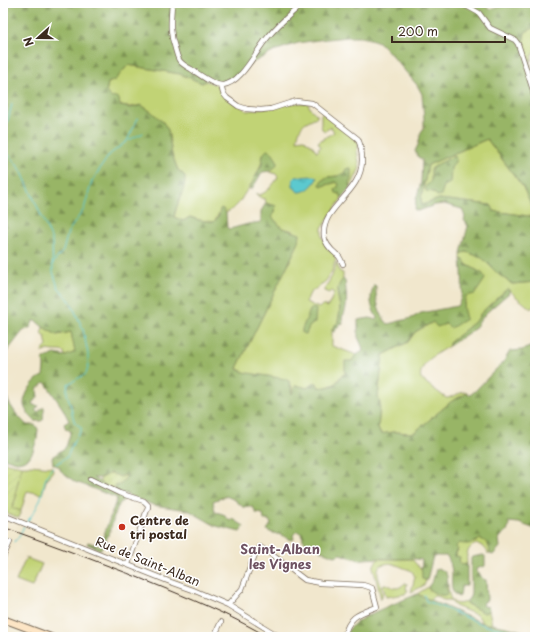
<svg xmlns="http://www.w3.org/2000/svg" width="538" height="640" viewBox="0 0 538 640" font-family="'Playpen Sans',sans-serif">
<style>
.grass{fill:#c1d375;stroke:#7e7e4a}
.forest{fill:url(#forest-firs);stroke:#6a7042}
.garden{fill:url(#garden-furrows);stroke:#7e7e4a}
.water{fill:url(#water-ripples);stroke:#4b7a76}
.lines{fill:none;stroke-linecap:round;stroke-linejoin:round}
.stream{stroke:#5bc9cf;stroke-width:1}
.minor-casing{stroke:#7b6c5b;stroke-width:6}
.secondary-casing{stroke:#7b6c5b;stroke-width:8}
.minor{stroke:#fff;stroke-width:4.5}
.secondary{stroke:#fde5c5;stroke-width:6}
.rail{stroke:#3b2a1e;stroke-width:1}
.poi-dot{fill:#c8321e;stroke:#fff;stroke-width:1.5}
.labels{text-anchor:middle;dominant-baseline:central;stroke-width:3;stroke-linejoin:round;paint-order:stroke}
.poi-label{font-size:12px;font-weight:bold;fill:#3b2a1e;stroke:#fff;text-anchor:start}
.street-label{font-size:12px;fill:#3b2a1e;stroke:#fff}
.neighbourhood-label{font-size:13px;font-weight:bold;fill:#6f5362;stroke:#fff}
</style>
<defs>
<pattern id="forest-firs" width="22" height="20" patternUnits="userSpaceOnUse"><rect width="22" height="20" fill="#98b566"/><path d="M5 1l3.5 6h-7zM16 11l3.5 6h-7z" fill="#7d9353"/></pattern>
<pattern id="garden-furrows" width="10" height="10" patternUnits="userSpaceOnUse"><rect width="10" height="10" fill="#c1d375"/><path d="M-1 1l2-2M0 10L10 0M9 11l2-2" fill="none" stroke="#a7b565"/></pattern>
<pattern id="water-ripples" width="26" height="14" patternUnits="userSpaceOnUse"><rect width="26" height="14" fill="#5bc9cf"/><path d="M2 4q2-2 4 0t4 0M15 11q2-2 4 0t4 0" fill="none" stroke="#4ca3a7"/></pattern>
</defs>
<rect width="100%" height="100%" fill="#fff"/>
<filter id="ink" filterUnits="userSpaceOnUse"><feTurbulence type="fractalNoise" baseFrequency=".025" numOctaves="2"/><feDisplacementMap in="SourceGraphic" scale="8" xChannelSelector="R" yChannelSelector="G"/><feConvolveMatrix kernelMatrix="1 2 1 2 8 2 1 2 1" color-interpolation-filters="sRGB"/></filter>
<filter id="wash" filterUnits="userSpaceOnUse"><feTurbulence type="fractalNoise" baseFrequency=".012" numOctaves="4" result="noise"/><feDisplacementMap in="SourceGraphic" scale="16" xChannelSelector="R" yChannelSelector="G"/><feGaussianBlur stdDeviation="0.9" result="paint"/><feColorMatrix in="noise" values="0 0 0 0 0 0 0 0 0 0 0 0 0 0 0 0 0 1.4 0 .05"/><feComposite in="paint" operator="in"/></filter>
<g filter="url(#wash)">
<rect width="100%" height="100%" fill="#f1e7cd"/>
<path class="grass" d="M535 27V50L533 52 534 53 532 55V59L529 62 524 40 525 32Z
M128 65 180 74 202 83 206 81 220 86 219 88 221 93 247 111 291 103H308L310 108 318 116C303 124 301 122 297 140L304 139 308 143 309 142 312 146H313L317 152 319 150 318 148 321 147 318 142 334 132 331 127 325 131 322 129 321 125V114L323 113 356 138 359 144 357 151 360 168 351 187 349 184 344 173 338 176 327 177 323 186 337 182 339 185 342 198 322 228V237L335 255 336 257 335 262 332 271 326 281 310 293 306 302 319 308 322 305 328 307 334 293 331 291 329 293 324 291V290L332 276 337 262 339 271 343 273V280V279L337 293 340 307 338 322 334 326 332 329V346L357 355 355 356 345 374 341 376 335 384 323 388 318 387 317 383H313L307 388 303 387 292 394 291 392 292 387 289 381C282 379 274 377 267 376 257 374 245 375 237 368L299 242 294 231 282 228 272 217 276 206 266 203 265 198 263 199 255 194 256 193 259 195C267 193 274 184 278 177L276 174 270 172 273 170 263 154C261 169 254 182 245 193 242 197 240 203 236 206 233 209 229 211 226 213L222 208 214 222 199 220 190 217 183 221 174 217 185 176 178 170 172 155 168 130 153 113 141 105C122 110 118 105 106 92L108 83 115 80Z
M487 139 523 187 535 214V217L493 211 491 205 439 199 425 204 421 203V198L428 165Z
M467 252 482 258 498 274 512 284 535 282V304L531 309 513 294 509 290 507 289 481 313 477 320 449 343V346C439 352 417 364 421 379L446 398H448L463 392 468 393 452 401 415 432C408 434 402 432 395 432 391 432 386 433 382 434L378 429 380 404 378 397 383 355 408 342 415 332 433 322 463 307 466 296 483 274 466 264 464 260 461 259V253Z
M43 327 57 335 71 332 75 352 66 356H65L64 352C58 350 54 352 48 350L43 352H41L47 346 45 336 41 334Z
M30 465 52 467 53 471 47 478 42 494 27 491 21 511 12 508 17 495 15 494 22 466H28Z
M479 538C488 541 490 545 490 554H488C485 544 474 540 468 551 466 555 467 560 467 564L462 565 456 556V552L458 551 456 546 459 543 475 542Z
M26 558 42 564 32 587 16 581Z
M378 559H413H412L421 570V567L423 569 425 580H427L423 586 411 592 415 577 412 571C406 569 400 566 394 564 391 563 388 563 385 564 368 566 387 589 381 599L373 567 375 563Z
M405 583 407 584 406 589 408 590 405 594 386 597 383 586 384 584H386C395 588 397 591 405 583Z
M448 586C449 597 451 608 466 602L467 604 485 613 489 610 492 624 489 625 482 623 479 617 477 615 455 606 450 600H443L440 597 434 596 430 600 417 594 428 587 429 590 447 593 445 587Z"/>
<path class="forest" d="M3 3H484L485 6 490 9 507 5 508 3H535V27L525 32 524 40 528 58 532 70 535 73V214L523 187 487 139 428 165 421 198V203L425 204 439 199 491 205 493 208V211L535 217V282L512 284 498 274 482 258 467 252 461 253 468 226 464 220 465 217 462 209 444 204 435 205 418 211 415 210 416 200 421 182 422 159 418 157 415 151 418 145 421 132 424 128V119L422 94 417 85 387 50 379 42 370 39 360 37H347L318 40 298 43 277 50 246 66 239 75 226 82H216L207 79 202 83 180 74 128 65 115 80 108 83 106 92 112 98 116 97 119 99 120 106 131 108 141 105 153 113 163 122 168 130 172 155 178 170 185 176C186 190 176 204 174 217L183 221 190 217 199 220 214 222 219 215 220 209 222 208 226 213 227 228 230 229 248 224 261 222V211L266 203 276 206 272 217 282 228 300 234 299 242 237 368 238 370 248 373 286 379C290 382 292 386 291 392L292 394 296 385 307 388 313 383H317L318 387C323 388 331 387 335 384 339 381 339 377 345 374V361H352L355 356 363 351 362 346 358 337V320L370 318 376 320 377 318C370 305 369 299 374 285L376 286C375 298 379 315 388 324L412 318 421 313 457 306C465 297 462 272 461 259L464 260 466 264 483 274 485 279 475 294 466 296 463 307 466 319 451 328 446 324 437 327 433 322 415 332 408 342 383 355 378 397 380 404 378 429 381 434C386 433 391 432 395 432 402 432 408 434 415 432L452 401 468 393 470 395 475 391 504 361 510 351 522 350 535 345V529L519 523 508 522V523L510 525 507 531 501 536 499 539 500 547 493 555 490 554C490 546 487 541 480 539 473 544 467 545 459 543L456 546 458 551 456 552V556L460 557 459 562 461 565 467 564V586H462L461 588 460 596 459 597C449 594 452 580 452 571 451 566 450 561 447 556H433L427 580H425L422 579C422 572 421 566 422 560 414 558 407 559 400 559 386 559 372 557 359 560L356 558H353L340 554 335 556 321 551 319 545 308 544 303 540 302 534 297 531 293 535 294 539 292 540 281 535 270 532 267 530 271 524 269 520H264L263 514 256 513 253 507H243L235 500 226 496 213 501 215 512 223 514 230 521 233 519 244 526 240 532 216 526 188 510 153 505 114 490 115 486 121 484 126 477 125 475 120 477 111 473 102 478H93L124 496 125 498V499C116 503 113 522 110 531 109 534 107 537 106 540L108 543 107 544H104L100 550 87 544 88 542 100 546 117 498 84 485 75 482 60 470V467L53 464 52 457 66 447 71 431 66 429 64 424 69 421 63 409 45 382 37 389 38 397 36 400 32 402 33 405 39 406 35 410 38 412 44 407C45 411 42 415 44 419L41 421H35C31 417 25 411 24 405 23 396 34 378 43 376L44 366 43 359 55 354 66 356 75 352 71 332 57 335 43 327 36 321H33L31 327 23 331 5 354 3 359Z
M267 150 271 151 278 162C273 171 272 171 262 172L252 189H249L262 164 263 154Z
M455 156 456 160 451 168 450 183 444 186 441 195 437 196 433 192 426 191 425 187 431 181V169L438 164Z
M349 168H351V179L349 184 351 187 342 198 340 194 336 193 335 190 339 185 337 182 323 186 320 185 321 181 327 177 338 176 344 173 346 169Z
M343 279 345 281C346 291 349 309 342 317L343 324 341 323 334 332 332 331 334 326 338 322C339 317 340 313 340 308 339 297 334 289 343 279Z
M507 289 509 290V293L486 313 474 329 449 346V343L477 320 481 313Z
M313 308 316 309 315 322 309 327 306 334 302 333V329L310 310Z
M3 386 9 403 17 415 27 425H35L38 429 37 439 33 451 29 458 22 461 17 462 3 458Z
M483 555 485 556V566L476 569V571L483 579 486 580 487 600 484 602 483 605 484 606 488 607 489 610 485 613 467 604 466 602 470 597 471 592V558L472 557Z
M438 568C448 572 447 575 448 586L446 587 447 594 446 595C440 596 431 593 428 587L433 580 436 569Z
M417 594 482 623 489 624H492L511 628 535 635V637H347C347 634 346 633 348 631 356 616 401 602 417 594Z"/>
<path class="garden" d="M3 462 22 466 15 494H17L12 508 21 511 19 518 3 512Z
M111 473 120 477 125 475 126 477 121 484 115 486 114 490 100 483V478H102Z"/>
<path class="water" d="M314 176 317 178C314 185 306 193 298 192L293 186V179L295 177Z"/>
<g class="lines">
<path class="stream" d="M3 139 12 104
M129 140 143 133
M3 148 21 170 52 240 53 272 58 287 70 301 83 329 88 354V366L86 374 68 384C65 396 69 396 71 407 72 413 73 418 75 423L81 427V431L74 441 67 457 56 464
M53 263 63 251 68 232 84 209 92 181 109 155 127 141 138 118
M26 523C32 515 36 510 40 500 45 488 42 478 53 467
M14 542 19 537 24 526
M424 595 426 601 442 607 486 626 535 635"/>
</g>
</g>
<g filter="url(#ink)">
<g class="lines">
<g class="minor-casing">
<path id="minor" d="M172 3C171 20 169 32 175 48 176 52 177 56 179 60 182 64 187 67 191 69 199 74 214 86 223 85 242 83 256 50 268 37 278 24 291 14 303 3
M461 3 479 13 490 28 515 40 518 44 533 90 535 104
M221 85 223 93 227 98 238 106 247 109 261 110 271 109 296 101 312 103 358 139C361 146 362 153 362 160 362 194 321 206 324 236 325 243 330 249 336 254 338 255 339 256 340 258 341 260 342 262 343 264
M90 479 119 493 144 501 148 505V507L128 564
M3 515 168 581 193 590 228 605 280 637
M3 557 10 542
M228 605 242 589 256 552 260 547 271 554 305 580 321 583 363 585 372 588 377 607C358 614 349 616 344 637
M3 628 6 620
M214 637 221 622"/>
</g>
<g class="secondary-casing">
<path id="secondary" d="M3 619 51 637"/>
</g>
<use href="#minor" class="minor"/>
<use href="#secondary" class="secondary"/>
<path class="rail" d="M3 527C58 547 114 567 169 590 203 604 236 618 268 637"/>
</g>
</g>
<circle class="poi-dot" cx="122" cy="527" r="4"/>
<g class="labels">
<g class="poi-label">
<text x="130" y="520">Centre de<tspan x="130" dy="14">tri postal</tspan></text>
</g>
<g class="street-label">
<text transform="translate(148 561) rotate(22)">Rue de Saint-Alban</text>
</g>
<g class="neighbourhood-label">
<text x="280" y="548">Saint-Alban<tspan x="280" dy="15">les Vignes</tspan></text>
</g>
</g>
<rect width="538" height="640" fill="none" stroke="#fff" stroke-width="16"/>
<g transform="translate(38 38) rotate(249)" stroke="#ffffff" stroke-width="3" paint-order="stroke">
<path d="M0-3L7 15L0 10L-7 15Z" fill="#3b2a1e"/>
<text y="-6" font-size="11" font-weight="bold" text-anchor="middle" fill="#3b2a1e">N</text>
</g>
<path d="M392 36v6h113v-6" fill="none" stroke="#3b2a1e" stroke-width="2"/>
<text x="398" y="36" font-size="12" fill="#3b2a1e" stroke="#ffffff" stroke-width="3" paint-order="stroke">200 m</text>
</svg>
